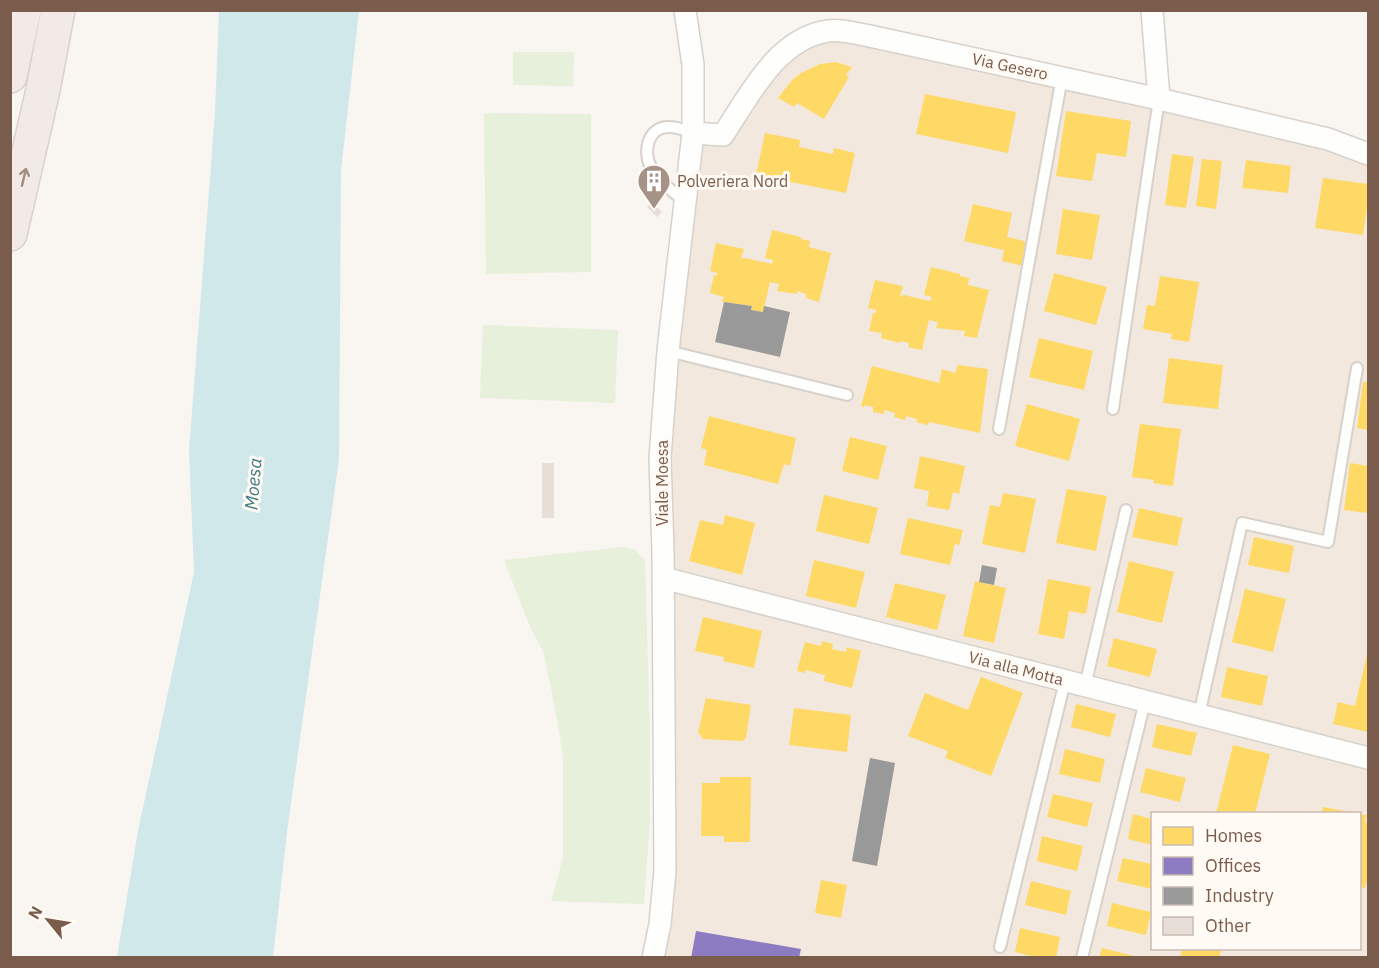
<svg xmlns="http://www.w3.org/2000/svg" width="1379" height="968" viewBox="0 0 1379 968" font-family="'IBM Plex Sans',sans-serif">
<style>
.residential{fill:#f2e8de;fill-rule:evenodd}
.green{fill:#e7f0db}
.water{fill:#d0e8ea}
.homes{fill:#ffd966}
.offices{fill:#8e7cc3}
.industry{fill:#999}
.building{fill:#e6ded7}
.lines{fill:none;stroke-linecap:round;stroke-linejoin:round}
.service-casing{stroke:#d7d1cb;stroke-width:14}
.minor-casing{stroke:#d7d1cb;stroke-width:24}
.motorway-casing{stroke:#dad1cc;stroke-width:36}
.service{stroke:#fefefd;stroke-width:10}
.minor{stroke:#fefefd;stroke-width:21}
.motorway{stroke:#f2eae7;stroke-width:33}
.oneway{stroke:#a48e83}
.labels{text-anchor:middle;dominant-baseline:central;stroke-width:6;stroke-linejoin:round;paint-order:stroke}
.street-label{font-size:16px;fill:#7a5c4d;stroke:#fffaf3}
.poi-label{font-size:16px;fill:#7a5c4d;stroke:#fffaf3;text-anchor:start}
.water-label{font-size:18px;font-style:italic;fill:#437c86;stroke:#fffaf3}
</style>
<rect width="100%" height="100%" fill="#f9f5f0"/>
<path class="residential" d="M830 30 1368 154V957L652 958 663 551 693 133 723 135 755 86ZM1152 814H1360V948H1152Z"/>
<path class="green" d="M513 52H574L573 86 513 85Z
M484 113 591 114V272L486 274Z
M483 325 618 330 615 403 480 398Z
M623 547 634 549 645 560 650 733V821L644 904 551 901 563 858V758L557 719 544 654 531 629 504 560Z"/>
<path class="water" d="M219 11H359L341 170 339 459 287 832 273 957H117L138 831 194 572 189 451 215 113Z"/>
<path class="homes" d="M836 62 852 67 846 75 849 77 824 119 797 103 794 107 778 98 792 80 801 73 820 64Z
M925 94 1016 112 1008 153 916 134Z
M1066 111 1131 121 1126 157 1097 153 1092 181 1056 176Z
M765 133 800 140 799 147 833 154 834 148 855 153 846 193 756 175Z
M1172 154 1194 157 1186 208 1165 205Z
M1202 159 1222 161 1216 209 1196 206Z
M1246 160 1291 166 1288 193 1242 188Z
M1323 178 1368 184V201L1363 235 1315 228Z
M973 204 1012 213 1007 237 1028 242 1023 266 1002 261 1004 250 964 241Z
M1063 209 1100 215 1092 260 1056 254Z
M772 230 801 237V239L810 241 809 247 831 253 819 302 806 298V294L797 291V294L777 291 779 284 770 282 763 312 751 310 752 306 724 302 722 301 724 297 710 293 714 275 717 276V273L710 271 716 243 744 249 741 259 745 258 772 264 773 260 765 258Z
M931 267 960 274V276L969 278 968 285 989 290 977 338 964 336 965 331 936 328 938 322 929 320 922 350 908 347 909 343 900 341 899 343 881 338 882 333 869 331 873 313H876V310L868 308 875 280 903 286 900 296 904 295 930 301 932 297 924 295Z
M1054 273 1107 287 1096 325 1044 311Z
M1160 276 1199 282 1189 342 1171 339 1172 334 1143 329 1147 305 1155 306Z
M1039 338 1093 351 1084 390 1029 377Z
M1169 358 1223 365 1218 409 1163 403Z
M958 365 988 369 980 433 929 422 928 425 916 422 917 419 906 416 905 420 894 417 895 413 884 410V414L873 412V407L865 405 864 407 861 406 872 366 939 383 942 369 955 373Z
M1363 382H1368V430L1357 428Z
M1027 404 1080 419 1069 461 1015 446Z
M709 416 796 438 790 466 784 464 778 484 704 465 707 450 701 448Z
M1140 424 1181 429 1173 486 1153 483 1154 480 1132 477Z
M850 437 887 446 878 480 842 471Z
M920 456 965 466 959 494 953 492 949 510 927 506 929 491 914 488Z
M1350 463 1368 466V513L1344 510Z
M1067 489 1107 496 1096 551 1056 543Z
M1003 493 1036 499 1025 553 982 544 990 505 1000 507Z
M824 495 878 508 869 544 816 531Z
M1139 508 1183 518 1177 546 1132 537Z
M725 515 755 523 742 575 689 561 700 520 723 525Z
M908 518 963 530 959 545 955 544 950 565 900 554Z
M1254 537 1294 546 1289 573 1248 565Z
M814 560 865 572 856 608 806 596Z
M1129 561 1174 572 1162 623 1117 612Z
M1048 579 1091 587 1086 614 1069 611 1064 639 1038 634Z
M975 581 1006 588 994 643 963 636Z
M895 583 946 595 937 630 886 617Z
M1245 589 1286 599 1273 652 1232 642Z
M703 617 762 631 754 668 723 661 724 657 695 651Z
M1114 638 1157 649 1150 677 1107 666Z
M822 641 833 644 832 649 846 652 847 647 861 651 852 688 824 681 825 675 805 670V673L797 671 805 642 821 646Z
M1368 650V732L1333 724 1338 702 1355 706Z
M1227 667 1268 676 1262 706 1221 697Z
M981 677 1023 693 991 776 945 758 948 751 908 736 925 693 968 710Z
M706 698 751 705 746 738 742 741 703 739 698 732Z
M1076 704 1116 714 1110 737 1071 727Z
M794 708 851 715 847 752 789 745Z
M1157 724 1197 733 1191 756 1152 747Z
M1233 745 1270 754 1255 814H1216Z
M1065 749 1105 759 1100 783 1059 774Z
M1146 768 1186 778 1180 802 1140 792Z
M720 777H751L750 842H724V836H701L702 783H720Z
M1053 794 1093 803 1087 827 1047 817Z
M1323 807 1351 812V814H1321Z
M1133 814 1152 819V845L1128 839Z
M1360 814 1367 815 1365 823H1368V878L1365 888 1360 887Z
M1042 836 1083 846 1077 871 1037 861Z
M1123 858 1152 864V889L1117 881Z
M821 880 847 885 841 918 815 913Z
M1031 881 1071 891 1066 915 1025 905Z
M1112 903 1151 912 1146 935 1107 926Z
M1020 928 1060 937 1056 958H1038L1015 952Z
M1102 948 1138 957V958H1099Z
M1182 948H1222L1219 958H1180Z"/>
<path class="offices" d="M696 931 801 949 799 958H691Z"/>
<path class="industry" d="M724 302 752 306 751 310 763 312 764 306 790 312 780 357 715 342Z
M982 565 997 568 994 585 979 582Z
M870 758 895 763 877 866 852 861Z"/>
<path class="building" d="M652 203 662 212 657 217 647 207Z
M542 463H554V518H542Z"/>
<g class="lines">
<g class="service-casing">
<path id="service" d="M685 202C674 192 659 182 652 169 642 153 647 126 670 127 678 127 686 131 693 133
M668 351 847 395
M1113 409 1159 99
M999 429 1062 77
M1085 686 1126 510
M1199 715 1242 523 1328 542 1357 368
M1000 947 1065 681
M1082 958 1145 701"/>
</g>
<g class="minor-casing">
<path id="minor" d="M1152 10 1159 99
M693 133 723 135C749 96 777 38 828 31 839 29 854 33 865 35L1159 99 1328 139 1368 154
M663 578 1368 758
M653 958 660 924 665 871 663 551 660 458 668 351 693 133V65L685 10"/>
</g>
<g class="motorway-casing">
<path id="motorway" d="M10 76 24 10
M10 234 43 90 58 10"/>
</g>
<use href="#service" class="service"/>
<use href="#minor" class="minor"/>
<use href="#motorway" class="motorway"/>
</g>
<defs><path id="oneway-shaft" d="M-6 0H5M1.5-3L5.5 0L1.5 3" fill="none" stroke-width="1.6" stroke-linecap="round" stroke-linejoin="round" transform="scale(1.5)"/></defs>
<use class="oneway" href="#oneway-shaft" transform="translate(24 177) rotate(-77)"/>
<defs>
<g id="building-pin" transform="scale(1.725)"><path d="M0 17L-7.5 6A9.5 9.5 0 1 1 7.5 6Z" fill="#a69286" stroke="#fffaf3"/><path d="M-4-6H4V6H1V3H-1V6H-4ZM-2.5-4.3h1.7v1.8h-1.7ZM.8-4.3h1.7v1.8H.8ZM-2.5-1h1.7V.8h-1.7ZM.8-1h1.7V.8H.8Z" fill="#fff"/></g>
</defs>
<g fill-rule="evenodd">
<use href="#building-pin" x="654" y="181"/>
</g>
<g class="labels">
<g class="street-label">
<text transform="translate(1010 66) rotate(12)">Via Gesero</text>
<text transform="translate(662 483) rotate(-90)">Viale Moesa</text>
<text transform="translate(1016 668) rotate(14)">Via alla Motta</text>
</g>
<g class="poi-label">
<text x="677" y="181">Polveriera Nord</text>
</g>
<g class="water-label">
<text transform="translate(253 484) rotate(-85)">Moesa</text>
</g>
</g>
<rect width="1379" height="968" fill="none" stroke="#7a5c4d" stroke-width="24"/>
<rect x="1151" y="812" width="210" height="138" fill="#fffaf3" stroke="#cabbb1" stroke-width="1.5"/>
<rect x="1163" y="827" width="30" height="18" fill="#ffd966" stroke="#cabbb1" stroke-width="1.5"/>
<text x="1205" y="842" font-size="18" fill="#7a5c4d">Homes</text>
<rect x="1163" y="857" width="30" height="18" fill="#8e7cc3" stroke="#cabbb1" stroke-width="1.5"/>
<text x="1205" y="872" font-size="18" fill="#7a5c4d">Offices</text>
<rect x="1163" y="887" width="30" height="18" fill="#999999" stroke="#cabbb1" stroke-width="1.5"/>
<text x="1205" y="902" font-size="18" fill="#7a5c4d">Industry</text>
<rect x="1163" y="917" width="30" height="18" fill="#e6ded7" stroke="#cabbb1" stroke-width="1.5"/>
<text x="1205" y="932" font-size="18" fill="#7a5c4d">Other</text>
<g transform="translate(48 920) rotate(300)" stroke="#fffaf3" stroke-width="4.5" paint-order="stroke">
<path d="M0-4.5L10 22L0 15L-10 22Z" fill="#7a5c4d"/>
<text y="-9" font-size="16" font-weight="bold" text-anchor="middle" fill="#7a5c4d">N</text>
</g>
</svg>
